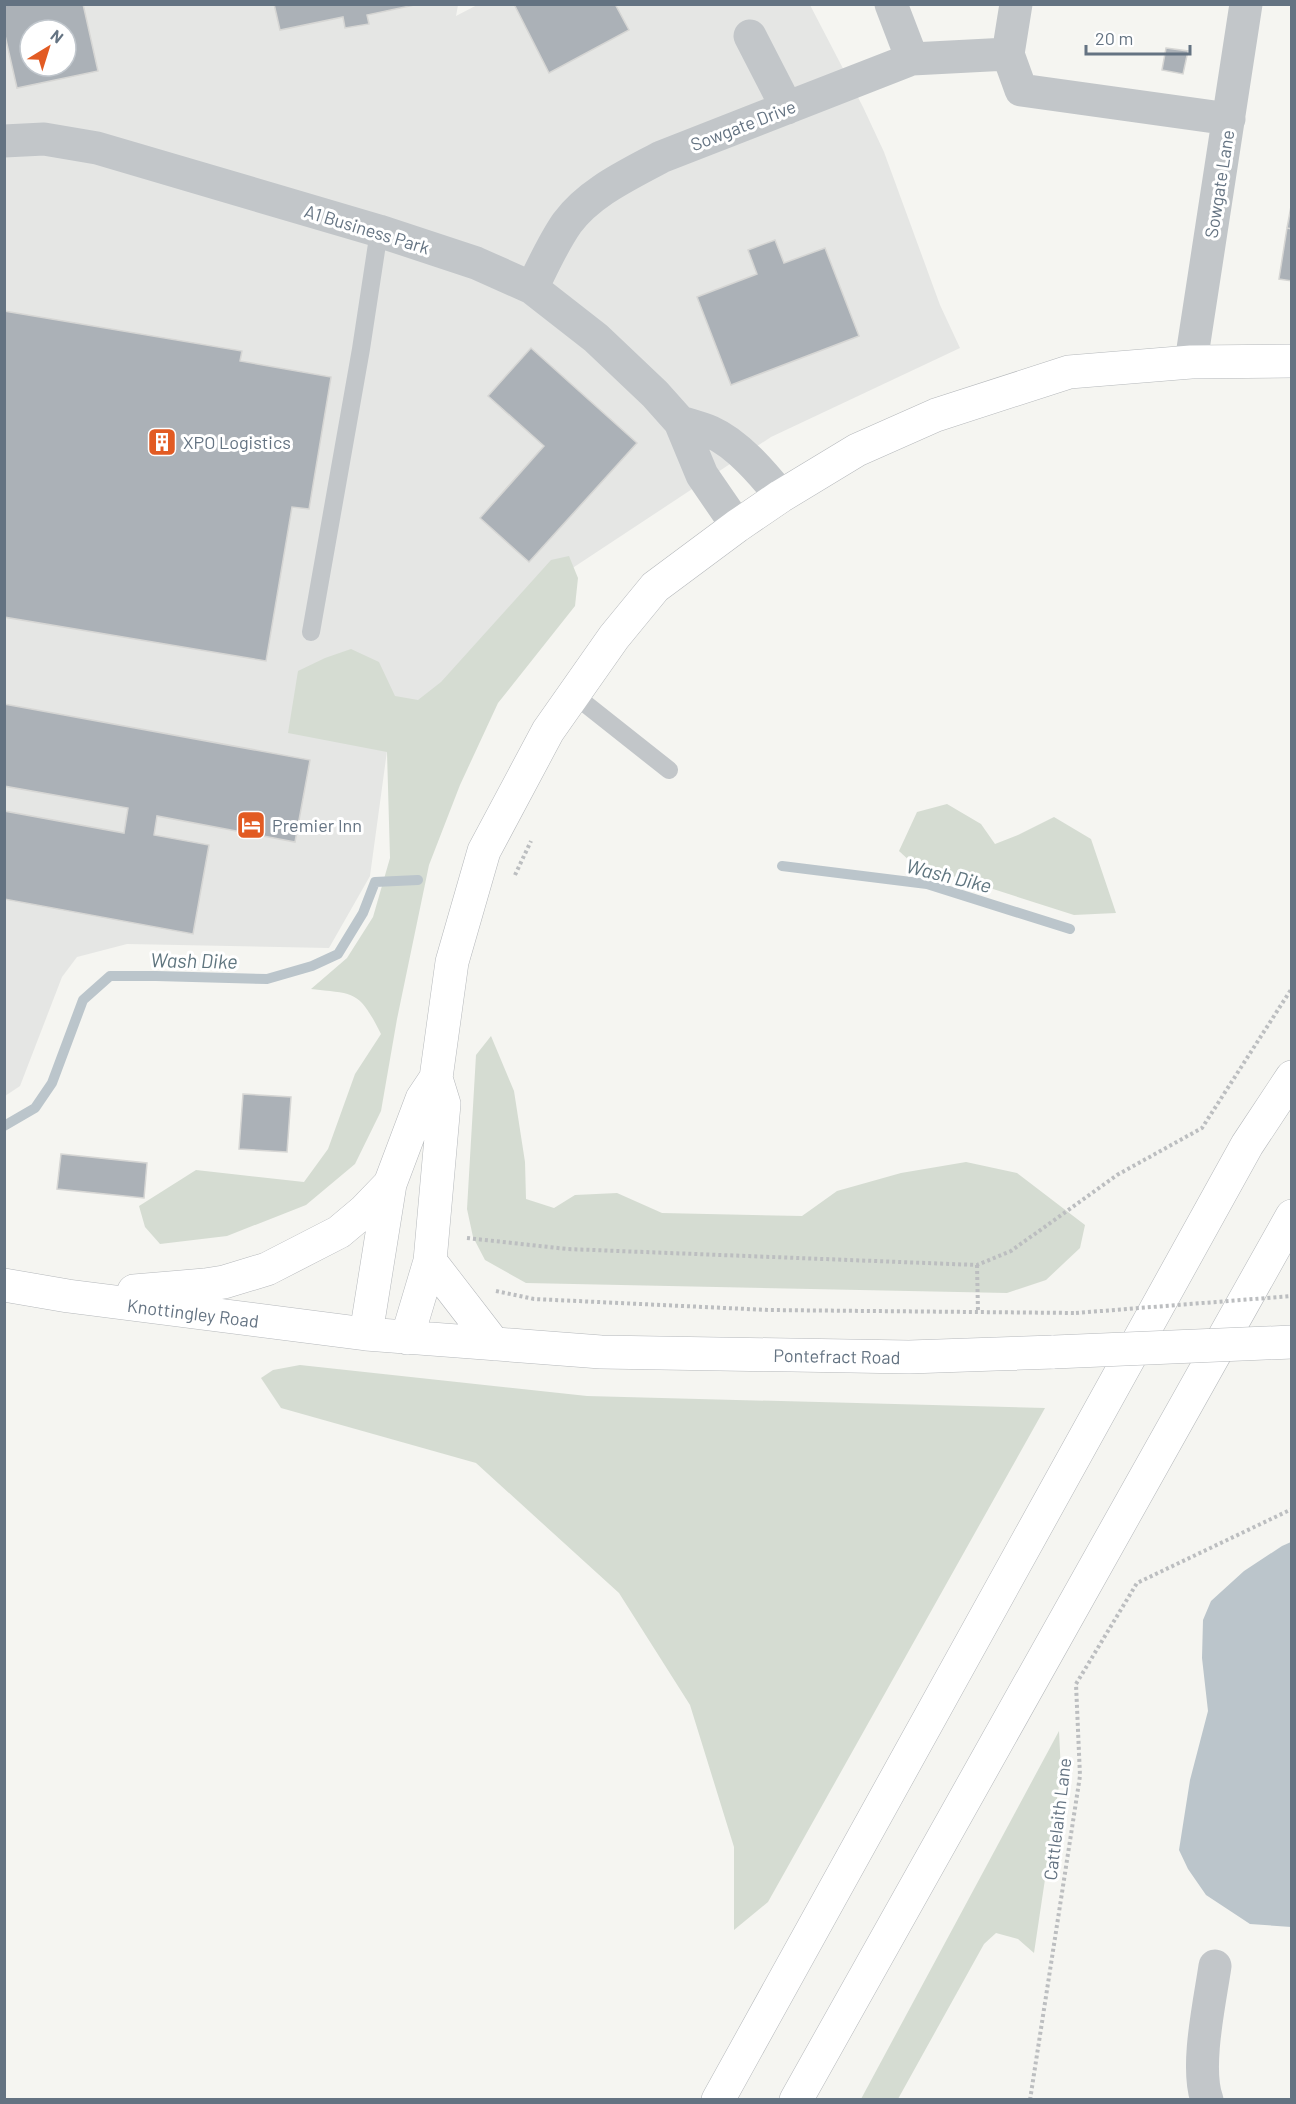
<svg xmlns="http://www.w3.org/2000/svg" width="1296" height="2104" viewBox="0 0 1296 2104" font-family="Barlow,sans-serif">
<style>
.built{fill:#e5e6e4;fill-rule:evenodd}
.green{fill:#d5dcd2}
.water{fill:#bbc5cb}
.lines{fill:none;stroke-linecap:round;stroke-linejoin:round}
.stream{stroke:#bbc5cb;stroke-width:10}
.building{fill:#abb1b7;stroke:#d6d6d4;stroke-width:1.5;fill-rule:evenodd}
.trunk-casing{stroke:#b5b8bb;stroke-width:34}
.path{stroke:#bcbec0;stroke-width:4;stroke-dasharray:3 3;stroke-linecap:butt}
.service{stroke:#c2c6c9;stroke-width:18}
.minor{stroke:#c2c6c9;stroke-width:33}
.trunk{stroke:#fff;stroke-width:33}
.trunk-bridge-casing{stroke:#b5b8bb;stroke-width:34;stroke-linecap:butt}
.path-bridge{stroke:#bcbec0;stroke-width:4;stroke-dasharray:3 3;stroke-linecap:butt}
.trunk-bridge{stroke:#fff;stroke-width:33}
.labels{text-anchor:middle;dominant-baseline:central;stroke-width:6;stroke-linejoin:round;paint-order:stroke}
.street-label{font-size:18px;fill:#647382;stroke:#fff}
.poi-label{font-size:18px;fill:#647382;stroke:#fff;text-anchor:start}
.water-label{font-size:20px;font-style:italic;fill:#5f757f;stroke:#fff}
</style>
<rect width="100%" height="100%" fill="#f5f5f1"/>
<path class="built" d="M479 4 810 5 863 107 884 152 940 305 960 348 771 437 568 571 431 716 362 746 387 751 370 876 329 948 127 944 77 957 62 977 20 1086 5 1096V5H458L456 16ZM30 30H66V66H30Z"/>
<path class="green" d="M569 556 578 578 575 606 498 703 460 785 429 865 397 1019 381 1111 355 1164 306 1205 227 1236 160 1244 145 1227 139 1206 196 1170 304 1182 328 1149 355 1074 381 1034C359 991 357 994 311 989L347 958 373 917 390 858 387 752 288 733 298 671 325 658 351 649 379 662 395 696 418 700 441 682 551 560Z
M947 804 981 824 995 844 1018 835 1054 817 1091 839 1116 913 1074 915 912 863 899 851 917 812Z
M491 1036 514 1091 525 1162 526 1199 554 1208 575 1195 617 1193 662 1213 802 1216 837 1191 901 1173 966 1162 1017 1173 1085 1225 1080 1248 1046 1280 1007 1293 526 1283 485 1260 473 1237 467 1209 476 1055Z
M300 1365 587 1396 1045 1408 768 1902 734 1930V1847L690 1705 619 1593 476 1463 281 1408 261 1378 273 1370Z
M1059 1731 1061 1772 1034 1953 1018 1939 996 1933 984 1944 898 2099H861Z"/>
<path class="water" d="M1291 1542V1927L1250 1924 1206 1895 1188 1869 1179 1850 1190 1780 1208 1711 1202 1658 1203 1620 1211 1601 1244 1571 1282 1546Z"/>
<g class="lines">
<path class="stream" d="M782 866 927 884 1070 929
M4 1126 35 1108 52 1083 83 1000 110 976H156L267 979 312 966 338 954 363 913 375 882 418 880"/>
</g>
<path class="building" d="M4 4H83L98 71 17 88 4 31ZM30 30H66V66H30Z
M274 4H419L367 15 369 24 345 28 343 17 280 30Z
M514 4H615L629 30 549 73Z
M1166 48 1188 51 1183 74 1162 70Z
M1292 201V229L1287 228Z
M1287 228 1292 229V281L1279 279Z
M775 240 784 263 825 248 859 336 731 385 697 297 757 274 748 250Z
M4 311 242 351 240 361 331 377 309 509 292 507 266 661 4 617Z
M531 348 637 443 529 562 480 518 544 446 488 396Z
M4 704 310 760 295 842 157 816 154 835 209 845 193 934 4 899V811L124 833 128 808 4 786Z
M243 1094 291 1097 287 1152 239 1149Z
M61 1154 147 1163 144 1198 57 1189Z"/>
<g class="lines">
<g class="trunk-casing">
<path id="trunk" d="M430 1261 494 1344
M4 1285 68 1296 366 1334 601 1352 909 1357 1054 1352
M134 1291 205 1285 224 1282 267 1269 339 1232 364 1211 390 1184
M366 1334 390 1184 422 1099 436 1078
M407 1338 430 1261 444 1104 436 1078 452 962 484 851 548 731 614 637 655 587 737 526 781 496 857 450 936 415 1069 372 1191 362 1292 361
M718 2100 1247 1145 1292 1077
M796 2100 1292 1216"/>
</g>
<path class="path" d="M515 875 531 841
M467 1238 567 1249 977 1265 1011 1251 1117 1175 1202 1128 1292 988
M977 1265 978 1312
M496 1291 534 1299 768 1310 1076 1313
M1030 2100 1080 1776 1076 1684 1137 1583 1292 1509"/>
<path class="service" d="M311 632 361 349 379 231
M573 694 669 770"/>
<path class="minor" d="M891 4 912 59
M750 36 787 108
M1008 54 1021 90 1229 119
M4 141 44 139 97 148 379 231 476 263 532 288 596 338 655 394 680 422 702 475 737 526
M532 288C543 266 553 243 567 223 590 192 628 175 661 157L912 59 1008 54 1016 4
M1191 362 1246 4
M680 422C690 425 701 428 711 432 738 444 763 474 781 496
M1207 2100C1195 2067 1210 2001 1215 1966"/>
<use href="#trunk" class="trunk"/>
<g class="trunk-bridge-casing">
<path id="trunk-bridge" d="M1054 1352 1292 1342"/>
</g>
<path class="path-bridge" d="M1076 1313 1292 1296"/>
<use href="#trunk-bridge" class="trunk-bridge"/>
</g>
<defs>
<g id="building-square" transform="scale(1.5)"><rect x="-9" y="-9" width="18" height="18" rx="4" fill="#e25b23" stroke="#fff"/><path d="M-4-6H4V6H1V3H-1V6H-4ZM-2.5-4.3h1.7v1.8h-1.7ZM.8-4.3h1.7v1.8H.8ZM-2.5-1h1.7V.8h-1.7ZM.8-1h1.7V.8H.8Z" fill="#fff"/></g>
<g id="hotel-square" transform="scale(1.5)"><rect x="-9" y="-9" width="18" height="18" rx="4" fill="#e25b23" stroke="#fff"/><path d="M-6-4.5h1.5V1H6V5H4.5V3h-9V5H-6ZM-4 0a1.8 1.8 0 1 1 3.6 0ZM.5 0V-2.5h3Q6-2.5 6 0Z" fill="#fff"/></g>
</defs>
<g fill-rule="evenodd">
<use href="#building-square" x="162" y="442"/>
<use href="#hotel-square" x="251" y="825"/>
</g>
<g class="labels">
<g class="street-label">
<text transform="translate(743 125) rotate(-21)">Sowgate Drive</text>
<text transform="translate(1219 184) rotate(-81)">Sowgate Lane</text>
<text transform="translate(367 229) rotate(17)">A1 Business Park</text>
<text transform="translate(193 1313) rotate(7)">Knottingley Road</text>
<text transform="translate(837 1356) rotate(1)">Pontefract Road</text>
<text transform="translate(1057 1819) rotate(-83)">Cattlelaith Lane</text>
</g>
<g class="poi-label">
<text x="183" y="442">XPO Logistics</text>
<text x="272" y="825">Premier Inn</text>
</g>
<g class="water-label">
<text transform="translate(949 875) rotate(14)">Wash Dike</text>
<text transform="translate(194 960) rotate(1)">Wash Dike</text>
</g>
</g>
<rect width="1296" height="2104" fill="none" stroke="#647382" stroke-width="12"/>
<g transform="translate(48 48) rotate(38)"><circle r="28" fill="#ffffff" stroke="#c1c7cd" stroke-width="1.5"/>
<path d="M0-4.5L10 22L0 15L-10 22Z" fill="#e25b23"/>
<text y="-9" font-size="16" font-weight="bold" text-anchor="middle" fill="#647382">N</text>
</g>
<path d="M1086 45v9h104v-9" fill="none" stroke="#647382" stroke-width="3"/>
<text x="1095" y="45" font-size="18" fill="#647382" stroke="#ffffff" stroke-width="4.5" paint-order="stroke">20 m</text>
</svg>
